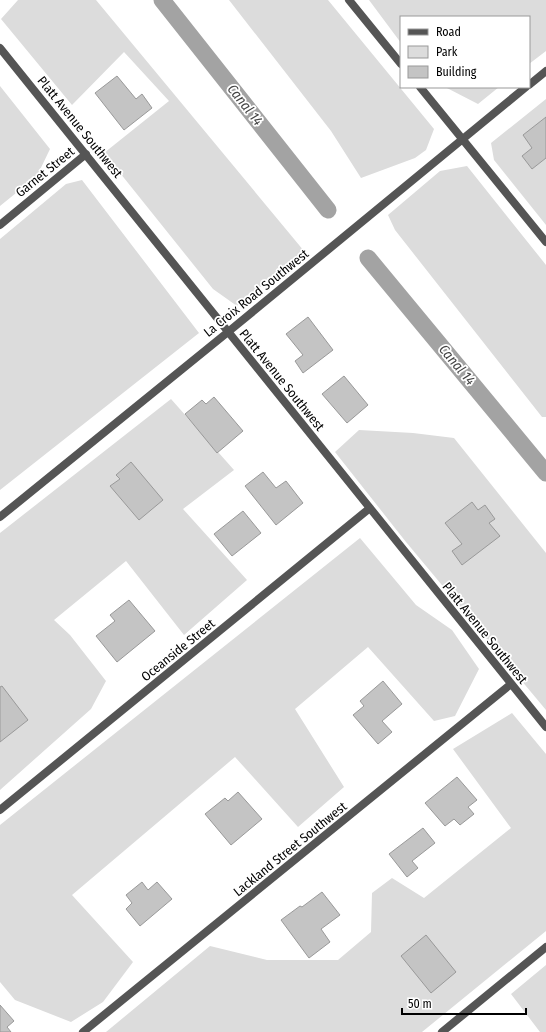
<svg xmlns="http://www.w3.org/2000/svg" width="546" height="1032" viewBox="0 0 546 1032" font-family="'Fira Sans Condensed',sans-serif">
<style>
.green{fill:#dcdcdc}
.lines{fill:none;stroke-linecap:round;stroke-linejoin:round}
.canal{stroke:#a3a3a3;stroke-width:17}
.building{fill:#c4c4c4;stroke:#999}
.street{stroke:#555;stroke-width:8}
.labels{text-anchor:middle;dominant-baseline:central;stroke-width:3.5;stroke-linejoin:round;paint-order:stroke}
.street-label{font-size:13px;fill:#000;stroke:#fff}
.water-label{font-size:14px;font-style:italic;fill:#444;stroke:#fff}
</style>
<rect width="100%" height="100%" fill="#fff"/>
<path class="green" d="M18 0H96L304 251 237 306 213 289 104 153 169 101 124 52 72 105 1 19Z
M229 0H328L434 129 426 150 415 158 361 178 331 131Z
M369 0H546V51L529 64V17H401V43Z
M0 86 50 149 37 176 0 206Z
M445 87H499L478 104Z
M546 99V225L494 160 491 143Z
M467 166 546 265V417H542L395 230 388 215 440 171Z
M82 180 199 333 0 490V239L66 184Z
M171 399 234 470 183 509 247 580 184 635 126 561 54 620 70 635 106 681 91 709 0 790V533Z
M359 430 413 433 454 438 546 553V710L406 542 335 452Z
M360 538 416 605 452 630 479 669 455 716 434 721 368 647 295 709 344 787 298 827 235 757 72 895 133 962 103 1002 71 1022 15 1000 0 982V825Z
M512 713 546 754V931L422 1032H106L210 946 267 960H338L371 932 372 893 392 878 424 898 511 828 453 749Z
M546 965V1032H540L511 994Z"/>
<g class="lines">
<path class="canal" d="M162 0 328 210
M368 258 546 473"/>
</g>
<path class="building" d="M117 76 136 99 142 94 152 108 124 130 95 93Z
M546 117V158L532 169 522 156 532 148 523 135Z
M308 317 333 350 303 373 295 361 303 355 286 334Z
M344 376 368 405 347 423 322 394Z
M214 397 243 431 217 453 185 414 202 400 206 404Z
M131 462 163 500 139 520 110 486 120 479 116 475Z
M263 472 276 488 286 481 303 503 276 525 245 486Z
M472 502 478 510 485 505 495 519 489 523 500 536 462 565 452 551 462 544 445 523Z
M243 511 261 533 232 556 214 534Z
M129 600 155 631 117 662 96 636 115 621 110 615Z
M383 681 402 704 382 721 392 732 378 744 353 715 364 706 360 701Z
M2 686 28 720 0 742V687Z
M457 777 477 800 468 807 474 814 460 825 454 819 445 826 425 803Z
M238 792 262 819 231 845 205 814 225 798 228 801Z
M423 828 435 843 412 861 418 868 407 877 389 854Z
M142 882 148 890 157 882 172 899 140 926 126 909 132 903 126 895Z
M322 892 340 915 321 929 330 942 309 958 281 920 300 906 302 907Z
M426 935 456 972 431 993 401 956Z
M0 1005 14 1021 7 1027 11 1032H0Z"/>
<g class="lines">
<path class="street" d="M349 0 401 64
M0 48 546 727
M529 85 546 71
M420 87 546 242
M0 225 86 154
M0 517 228 332 526 87
M0 810 370 508
M83 1032 511 684
M442 1032 546 947"/>
</g>
<g class="labels">
<g class="street-label">
<text transform="translate(80 127) rotate(51)">Platt Avenue Southwest</text>
<text transform="translate(45 172) rotate(-39)">Garnet Street</text>
<text transform="translate(256 293) rotate(-39)">La Croix Road Southwest</text>
<text transform="translate(282 380) rotate(51)">Platt Avenue Southwest</text>
<text transform="translate(485 633) rotate(51)">Platt Avenue Southwest</text>
<text transform="translate(178 650) rotate(-39)">Oceanside Street</text>
<text transform="translate(290 849) rotate(-39)">Lackland Street Southwest</text>
</g>
<g class="water-label">
<text transform="translate(245 105) rotate(52)">Canal 14</text>
<text transform="translate(457 365) rotate(50)">Canal 14</text>
</g>
</g>
<rect x="400" y="16" width="130" height="72" fill="#ffffff" stroke="#999999"/>
<rect x="408" y="29" width="20" height="6" fill="#555555" stroke="#999999"/>
<text x="436" y="36" font-size="12" fill="#000000">Road</text>
<rect x="408" y="46" width="20" height="12" fill="#dcdcdc" stroke="#999999"/>
<text x="436" y="56" font-size="12" fill="#000000">Park</text>
<rect x="408" y="66" width="20" height="12" fill="#c4c4c4" stroke="#999999"/>
<text x="436" y="76" font-size="12" fill="#000000">Building</text>
<path d="M402 1008v6h124v-6" fill="none" stroke="#000000" stroke-width="2"/>
<text x="408" y="1008" font-size="12" fill="#000000" stroke="#ffffff" stroke-width="3" paint-order="stroke">50 m</text>
</svg>
